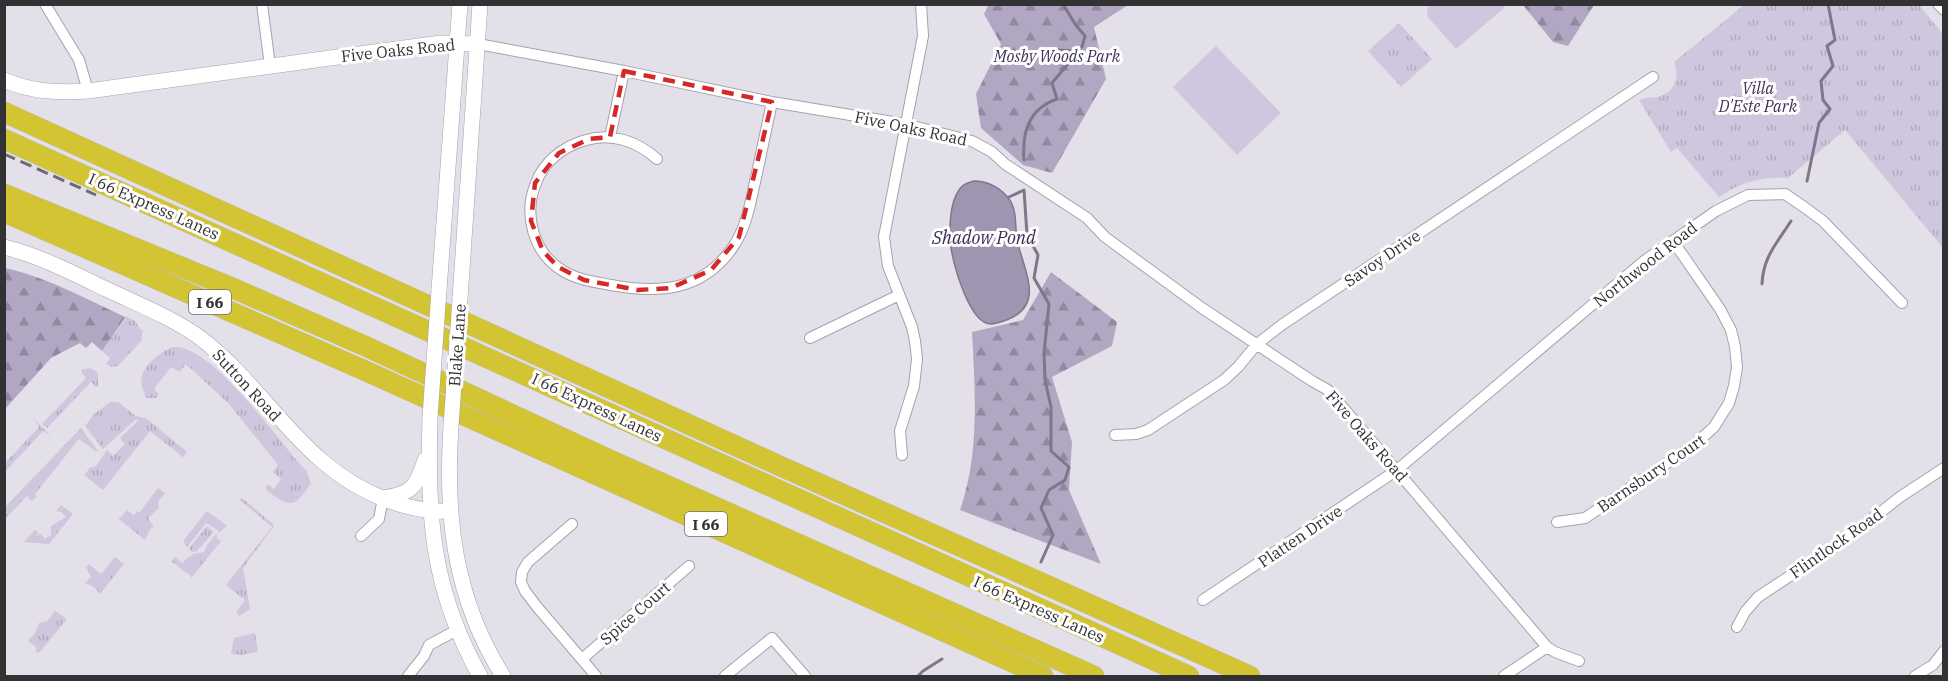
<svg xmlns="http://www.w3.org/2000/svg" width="1948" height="681" viewBox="0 0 1948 681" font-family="'IBM Plex Serif',serif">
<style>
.grass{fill:url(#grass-tufts)}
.forest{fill:url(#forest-firs)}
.garden{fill:#cfc7dd}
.water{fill:#9f95b0;stroke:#7e778b;stroke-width:1.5}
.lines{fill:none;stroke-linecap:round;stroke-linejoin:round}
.stream{stroke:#7e778b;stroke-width:3}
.street-casing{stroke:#a5a2ab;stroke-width:12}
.secondary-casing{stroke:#a5a2ab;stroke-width:16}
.highway-casing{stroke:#c2c1c2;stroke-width:21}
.street{stroke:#fff;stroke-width:10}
.secondary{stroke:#fff;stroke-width:15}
.highway{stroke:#d2c432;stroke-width:20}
.rail{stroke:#6e6c71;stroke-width:3;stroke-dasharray:12 6;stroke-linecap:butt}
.secondary-bridge-casing{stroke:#a5a2ab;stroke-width:16;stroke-linecap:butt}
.secondary-bridge{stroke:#fff;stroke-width:15}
.marked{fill:none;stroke:#d62828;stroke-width:4.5;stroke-dasharray:12 8;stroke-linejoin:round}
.labels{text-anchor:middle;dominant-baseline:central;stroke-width:6;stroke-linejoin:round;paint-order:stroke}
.shield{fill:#fff;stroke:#706f71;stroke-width:1.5}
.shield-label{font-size:15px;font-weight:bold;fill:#323134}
.street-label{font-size:16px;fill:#323134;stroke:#fff}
.park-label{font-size:16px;font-style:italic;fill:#413059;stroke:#fff}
.water-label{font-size:18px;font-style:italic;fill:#3b2a52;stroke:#fff}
</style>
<defs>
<pattern id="grass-tufts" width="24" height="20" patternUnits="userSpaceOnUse" patternTransform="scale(1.5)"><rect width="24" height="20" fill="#cfc7dd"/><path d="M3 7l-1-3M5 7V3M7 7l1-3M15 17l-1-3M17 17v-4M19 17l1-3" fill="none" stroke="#b2abbe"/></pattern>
<pattern id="forest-firs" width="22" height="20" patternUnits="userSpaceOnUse" patternTransform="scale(1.5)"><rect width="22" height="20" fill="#b1a7c3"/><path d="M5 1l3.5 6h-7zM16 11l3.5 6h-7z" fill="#91899f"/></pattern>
</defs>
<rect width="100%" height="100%" fill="#e3e0ea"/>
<path class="grass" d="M1744 5H1919L1943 34V248L1845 130 1788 178C1761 176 1741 182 1719 197L1677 148 1671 152 1639 100C1645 97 1651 98 1658 97 1675 93 1680 77 1674 62Z
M1399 23 1432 59 1401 87 1368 51Z
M125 316 135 321 141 330 143 329 141 341 118 366 111 367 106 364 110 358 102 351Z
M173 347C213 344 277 441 306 470L311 483C294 509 290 508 266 490V485H269L274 489 281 479 273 472 278 465 229 404 186 364 180 372 171 367 154 389 159 394 156 398H147L144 395 145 393C132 375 156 353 173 347Z
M90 368 98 373V386L96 387 91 382 47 428 42 424 86 378 82 373V370Z
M110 402H118L136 416 146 418 187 452 183 457 150 431 103 490 84 475 90 468 96 466 107 450 113 456 125 444 120 438 138 421 136 419 103 449 85 426 94 414Z
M34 419 51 436 43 431 5 472V463L39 427Z
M81 428 98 451H95L79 439 35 494 36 497 32 501 27 496 5 519V507Z
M158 488 165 493 158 502 159 508 148 518 154 527 150 529 145 540 119 519 127 510 134 515 137 511 139 513Z
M242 498 272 523 274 526 243 568 250 609 239 616 236 612 245 600 226 585 272 527 240 500Z
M61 505 73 514 49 544 24 542 35 530 39 533 35 536 41 534 45 539 51 535V526L66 517 61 512 56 511Z
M207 511 227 526 218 533V530L206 523 187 547 183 541Z
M207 526 214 532 197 551 192 552 189 548Z
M216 534 218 536 216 538 221 541 192 577 171 561 175 557 184 564 183 562 193 554 204 552 207 545Z
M115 557 124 564 100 594 94 587 85 583 91 577 86 567 89 564 101 574Z
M55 611 67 619 39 653 35 651 37 648 28 641 35 633 39 623 47 621Z
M255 633 258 652 240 655 231 654 234 638Z"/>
<path class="forest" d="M989 4 1128 5 1094 27 1106 79 1052 173 1023 165 981 128 976 94 1001 44 984 14Z
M1523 5H1594L1568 46 1553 42Z
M5 268C47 277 86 299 125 317L102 351 92 342 86 348 80 343 51 358 5 409Z
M1051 272 1117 322 1112 346 1052 377 1072 442 1069 490 1101 564 960 510C980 453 975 391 972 332L1023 320Z"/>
<path class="garden" d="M1428 5V4L1504 5V8L1456 49 1427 16Z
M1216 46 1281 113 1237 155 1173 87Z"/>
<path class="water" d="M974 181C988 181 1001 188 1009 199 1017 209 1015 227 1017 239 1021 264 1045 300 1013 317 1007 320 999 323 992 324 970 326 954 266 951 248 949 232 949 204 959 190 962 184 968 183 974 181Z"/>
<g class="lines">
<path class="stream" d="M1024 160C1022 133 1028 109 1057 99L1052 83 1067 65 1058 50 1074 51 1082 47 1085 36 1075 24 1063 4
M1807 181 1819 123 1830 109 1823 100 1821 81 1833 66 1827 46 1835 40 1828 4
M1009 197 1024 190 1027 235 1038 255 1034 278 1049 304 1044 353 1045 380 1051 407V451L1069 467 1065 480 1049 490 1041 508 1053 535 1041 562
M1762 284C1763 257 1777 243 1791 221
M918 676 923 671 942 659"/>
<g class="street-casing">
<path id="street" d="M45 4 79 60 88 91
M262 4 270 66
M1938 4 1944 10
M478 44 624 71 772 102 905 124 972 141 992 152 1005 164 1087 218 1105 237 1202 308 1312 381 1328 390 1547 647 1555 652 1579 661
M610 137 624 71
M657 159C638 142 612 132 586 140 564 146 544 161 536 183 523 214 533 253 563 271 578 280 595 282 611 285 659 294 703 291 733 247 748 225 751 198 757 173 762 149 767 126 772 102
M810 338 899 295
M1115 435 1136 434 1148 430 1224 380 1238 367 1257 344 1283 324 1653 77
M902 455 900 431 914 386 917 359 915 341 912 327 888 266 884 237 923 36 921 4
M1557 522 1585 518 1694 445 1714 427 1729 403 1734 386 1737 367 1735 347 1731 330 1720 309 1673 241
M572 524 528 562 522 572 521 582 525 591 538 608 596 676
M361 536 379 519 383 498
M1203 600 1397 470 1644 261 1716 211 1748 195 1785 194 1804 207 1823 221 1902 303
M1737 627 1745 612 1758 597 1849 537 1900 497 1944 468
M582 659 689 566
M408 676 424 656 429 645 457 630
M725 676 772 638 805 676
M1504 676 1547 647
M1915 676 1933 665 1944 651"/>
</g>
<g class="secondary-casing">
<path id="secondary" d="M4 80C32 92 59 93 88 91L441 43 478 44
M4 247C40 256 73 273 106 289 137 304 171 317 199 337 268 389 301 468 387 500 408 508 427 512 449 511
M439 290 460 4
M460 299 480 4
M430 417C427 514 431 589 480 676
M451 426C445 516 454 598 503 676
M383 498C412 494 417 486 425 460"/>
</g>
<g class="highway-casing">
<path id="highway" d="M4 112 780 466 1250 676
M4 139 1189 676
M4 194 235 289 365 346 608 459 1094 676
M4 212 368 372 1043 676"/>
</g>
<use href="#street" class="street"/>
<use href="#secondary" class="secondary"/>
<use href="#highway" class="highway"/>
<path class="rail" d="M4 154 96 195"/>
<g class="secondary-bridge-casing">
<path id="secondary-bridge" d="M430 417 439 290
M451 426 460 299"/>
</g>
<use href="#secondary-bridge" class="secondary-bridge"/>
</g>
<path class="marked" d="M624 71 772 102 739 237 711 270 671 288 638 290 584 280 558 267 543 251 531 221 535 183 559 153 589 139 610 137Z"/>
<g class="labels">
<g class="shield">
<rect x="189" y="290" width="42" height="24" rx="4.5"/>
<rect x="685" y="512" width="42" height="24" rx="4.5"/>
</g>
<g class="shield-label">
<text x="210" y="302">I 66</text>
<text x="706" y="524">I 66</text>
</g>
<g class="street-label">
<text transform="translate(398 50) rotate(-6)">Five Oaks Road</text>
<text transform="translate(911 128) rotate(12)">Five Oaks Road</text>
<text transform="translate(154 206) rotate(24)">I 66 Express Lanes</text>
<text transform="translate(1382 258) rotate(-34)">Savoy Drive</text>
<text transform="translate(1645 264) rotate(-38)">Northwood Road</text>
<text transform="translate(457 345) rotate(-86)">Blake Lane</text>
<text transform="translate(247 385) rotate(47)">Sutton Road</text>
<text transform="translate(597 407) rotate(25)">I 66 Express Lanes</text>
<text transform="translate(1367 436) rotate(49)">Five Oaks Road</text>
<text transform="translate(1651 473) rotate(-34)">Barnsbury Court</text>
<text transform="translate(1300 536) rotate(-34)">Platten Drive</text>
<text transform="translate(1836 543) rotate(-35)">Flintlock Road</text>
<text transform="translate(1039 609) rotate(24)">I 66 Express Lanes</text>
<text transform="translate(635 613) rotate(-41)">Spice Court</text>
</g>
<g class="park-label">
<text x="1057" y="56">Mosby Woods Park</text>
<text x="1758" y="88">Villa<tspan x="1758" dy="18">D'Este Park</tspan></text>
</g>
<g class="water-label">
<text x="984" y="237">Shadow Pond</text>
</g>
</g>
<rect width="1948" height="681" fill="none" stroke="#323134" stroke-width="12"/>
</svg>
